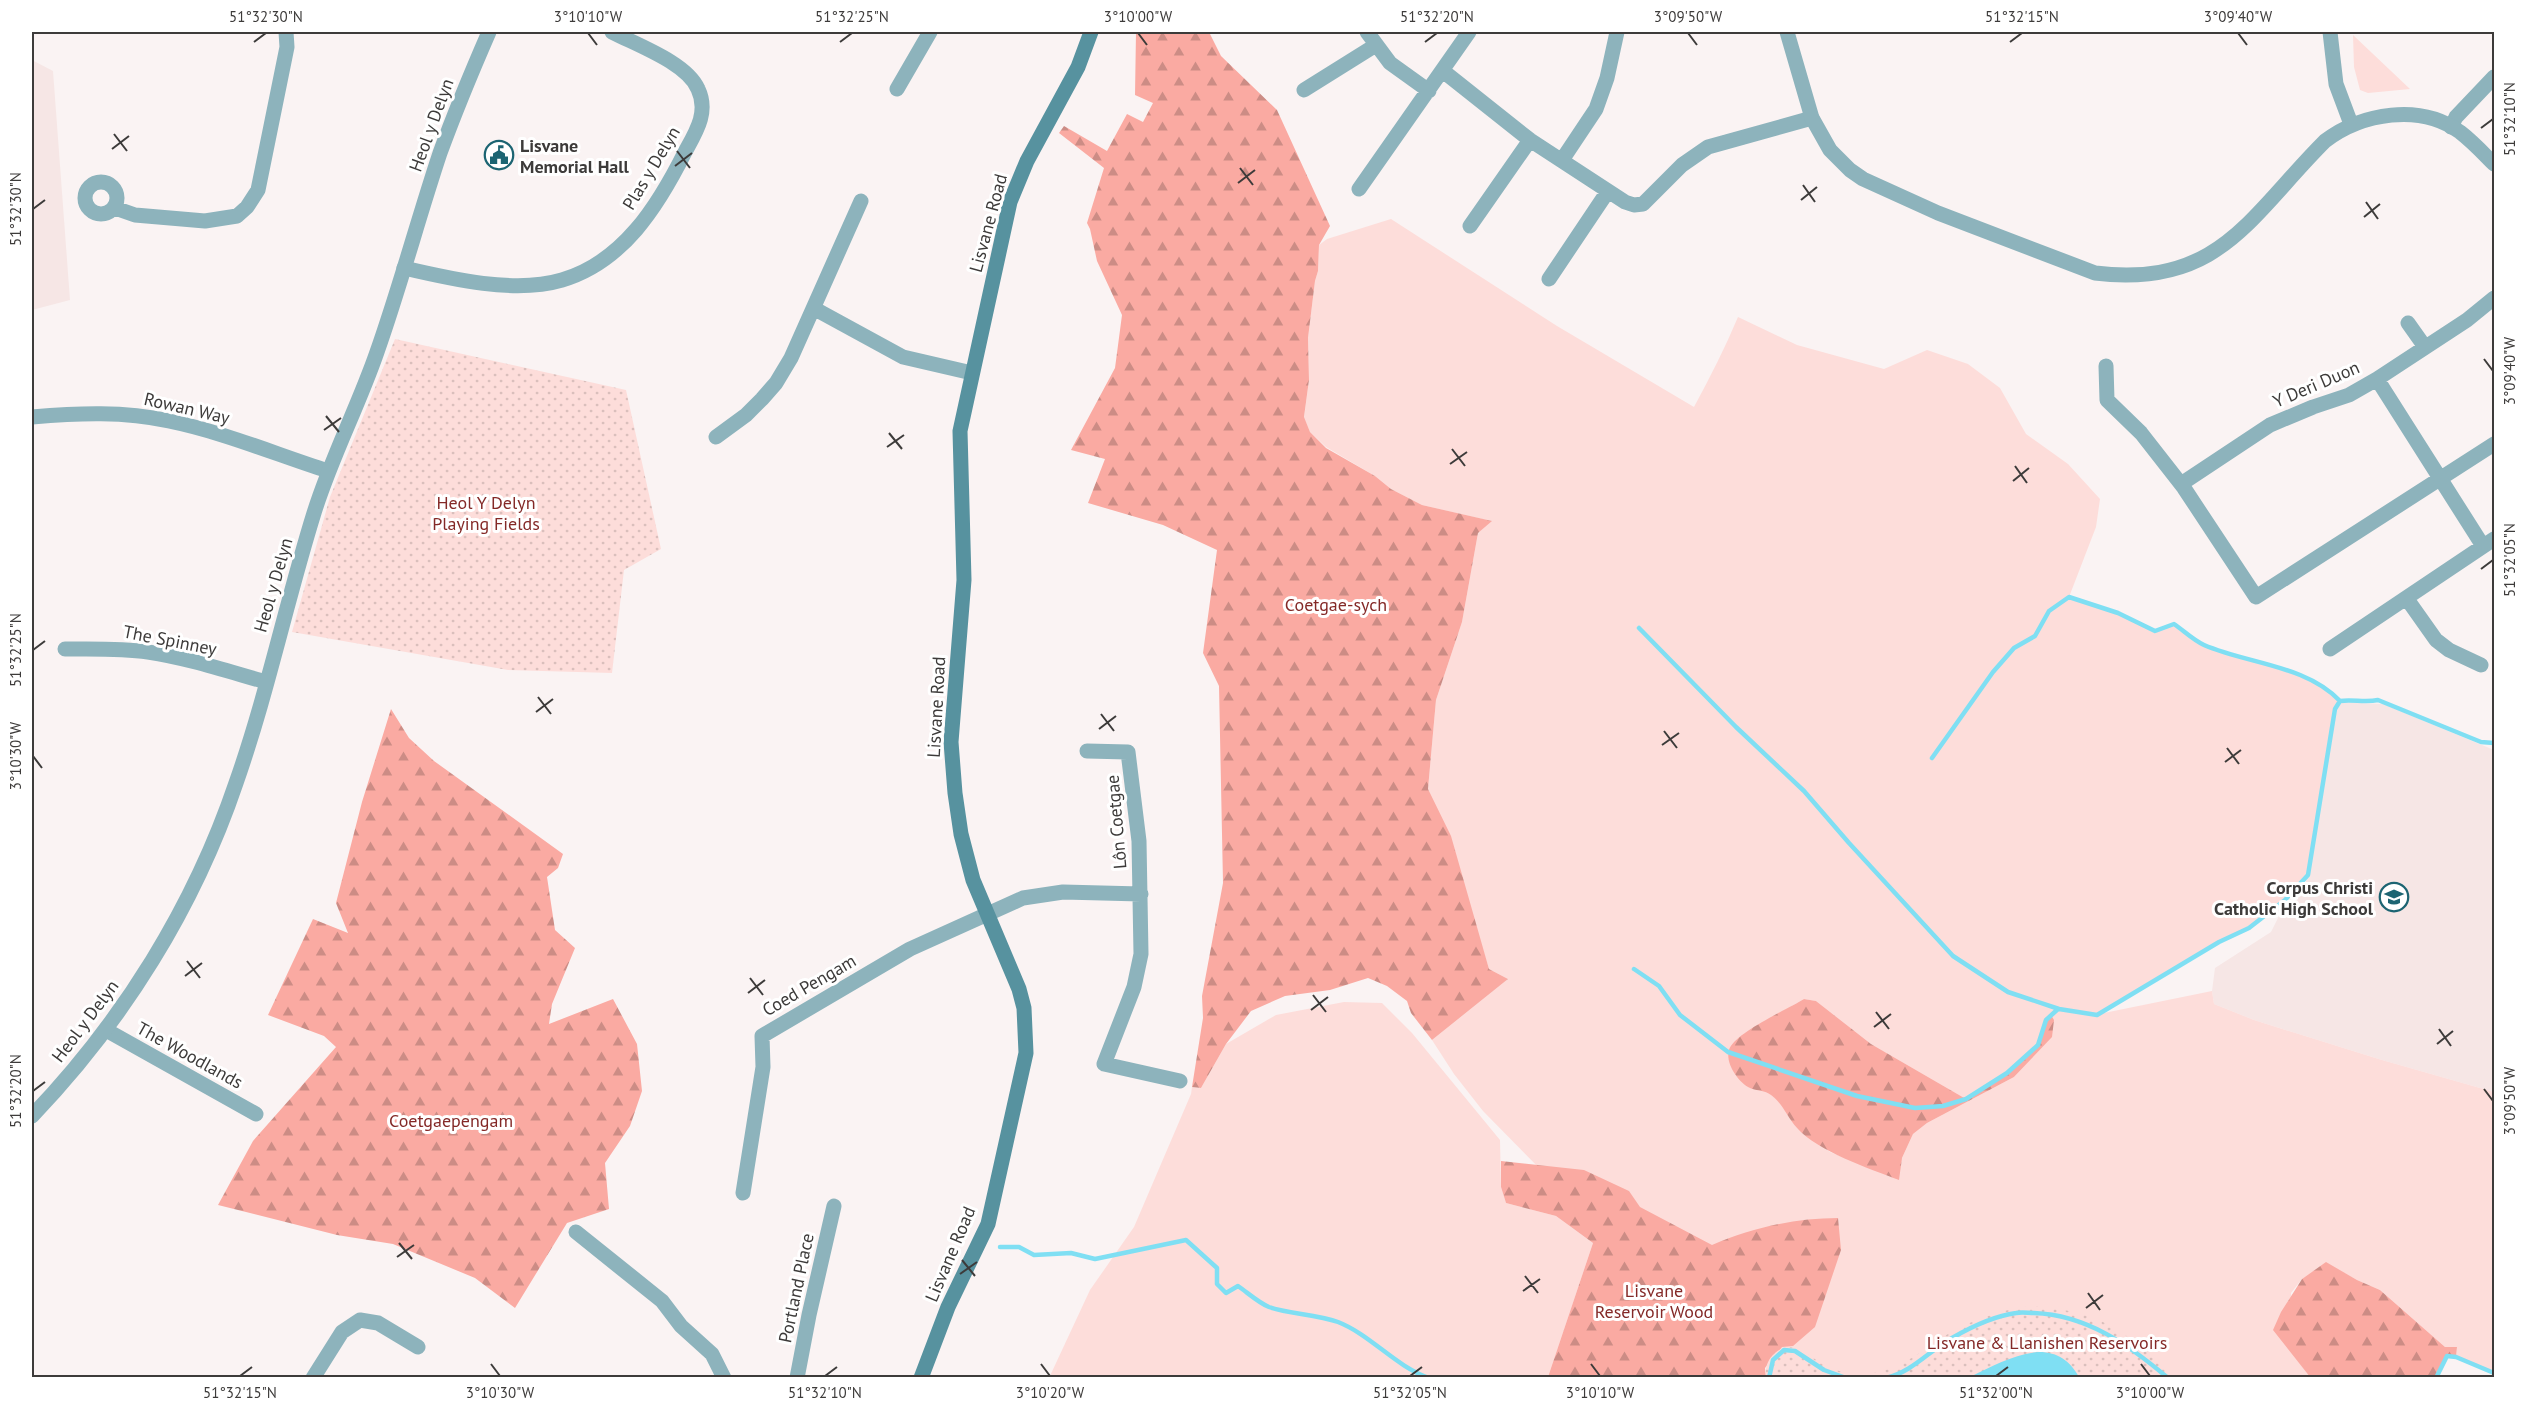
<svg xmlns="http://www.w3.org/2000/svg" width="2526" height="1409" viewBox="0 0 2526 1409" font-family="'PT Sans',sans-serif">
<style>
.built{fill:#f6e6e5}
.green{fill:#fdddda;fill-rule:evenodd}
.forest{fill:url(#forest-firs)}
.park{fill:url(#park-dots)}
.water{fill:#7fdff3}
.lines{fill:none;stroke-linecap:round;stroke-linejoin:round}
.stream{stroke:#7fdff3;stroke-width:4.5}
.minor{stroke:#8db3bc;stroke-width:15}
.tertiary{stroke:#8db3bc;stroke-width:15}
.secondary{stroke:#57929f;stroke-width:15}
.ticks{fill:none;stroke:#3d3b3a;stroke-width:2}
.labels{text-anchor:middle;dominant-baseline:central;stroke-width:6;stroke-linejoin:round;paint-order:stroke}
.street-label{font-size:18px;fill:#3d3b3a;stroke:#fff}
.poi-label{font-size:18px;font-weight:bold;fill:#3d3b3a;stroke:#fff;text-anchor:start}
.park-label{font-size:18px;fill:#842927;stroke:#fff}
.neatline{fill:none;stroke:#3d3b3a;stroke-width:2}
.ticks-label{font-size:15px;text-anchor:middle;fill:#3d3b3a}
</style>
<defs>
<pattern id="forest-firs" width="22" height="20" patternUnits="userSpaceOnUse" patternTransform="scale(1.5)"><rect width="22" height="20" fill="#faaaa2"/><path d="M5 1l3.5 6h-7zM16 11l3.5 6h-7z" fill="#cc8c85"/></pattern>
<pattern id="park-dots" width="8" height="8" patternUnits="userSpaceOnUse" patternTransform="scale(1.5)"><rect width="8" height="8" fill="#fdddda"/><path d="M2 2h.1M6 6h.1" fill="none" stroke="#dabfbc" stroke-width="1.8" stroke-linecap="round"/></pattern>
</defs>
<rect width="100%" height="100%" fill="#faf3f3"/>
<path class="built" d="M32 60 53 71 70 300 32 310Z
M2338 702 2383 704 2494 750V1092L2382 1060 2254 1020 2214 1004 2212 991 2215 968 2271 932 2283 908 2305 887Z"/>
<path class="green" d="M2353 35 2410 89 2368 93 2360 90 2354 67Z
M1391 219 1557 326 1694 407C1710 377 1725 348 1738 317L1797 345 1884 369 1927 350 1968 364 2000 388 2026 434 2068 464 2100 499 2096 527 2069 597 2118 613 2155 631 2174 624C2183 630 2194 640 2204 645 2248 664 2305 665 2340 701L2335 709 2308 875 2285 900 2249 928 2219 942 2099 1014 2212 991 2214 1004 2254 1020 2382 1060 2494 1092V1373L2456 1357 2457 1347H2445L2380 1290 2357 1280 2326 1263 2302 1279 2291 1293 2294 1356 2310 1377 1902 1374 1846 1377 1782 1352 1743 1311 1546 1175 1483 1111 1454 1074 1432 1040 1508 979 1489 969 1467 898 1428 789 1436 700 1462 622 1478 533 1491 521 1422 505 1391 489 1375 476 1326 447 1310 432 1304 418 1309 380 1308 338 1315 281 1318 271 1319 245 1327 239ZM1804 999 1816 1001 1871 1044 1966 1099 2007 1073 2038 1045 2046 1020 2051 1037 2014 1077 1927 1123 1913 1134 1902 1158 1857 1163 1830 1152 1797 1128 1780 1102 1768 1092 1748 1087 1736 1074 1764 1022Z
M1344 1002 1382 1003 1412 1033 1500 1140 1501 1187 1506 1203 1556 1216 1593 1243 1548 1377 1049 1378 1090 1290 1134 1227 1191 1094 1192 1087 1201 1088 1226 1044 1276 1015Z"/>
<path class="forest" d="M1136 32H1209L1221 56 1277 110 1330 226 1319 245 1318 271 1315 281 1308 338 1309 380 1304 417 1310 432 1326 448 1375 476 1391 489 1422 505 1492 521 1478 533 1462 622 1436 700 1428 789 1451 836 1489 969 1508 979 1432 1040 1411 1013 1407 1001 1387 986 1368 978 1330 990 1285 996 1251 1011 1226 1044 1201 1088 1192 1087 1203 1018 1202 996 1223 883 1219 686 1203 653 1217 550 1163 525 1088 503 1105 459 1071 450 1115 368 1122 315 1097 261 1090 229 1087 223 1104 168 1059 133 1064 126 1107 151 1127 114 1143 122 1153 103 1135 95Z
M391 709 409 738 434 761 563 854 558 868 547 877 555 930 575 948 552 1004 549 1024 613 999 637 1044 642 1091 630 1126 605 1163 609 1209 567 1223 515 1308 475 1278 393 1244 337 1235 218 1205 253 1141 336 1047 324 1036 268 1015 313 919 348 933 336 903 362 802Z
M1804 999 1816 1001 1871 1044 1966 1099C1984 1088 2027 1062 2038 1045 2044 1035 2041 1023 2051 1015L2054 1020 2052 1037 2014 1077 1927 1123 1913 1134 1902 1158 1899 1180C1868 1168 1819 1152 1797 1128 1787 1117 1783 1104 1771 1095 1765 1090 1757 1091 1750 1088 1738 1082 1725 1063 1729 1050 1734 1033 1788 1009 1804 999Z
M1501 1161 1584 1170 1629 1191 1640 1207 1712 1245C1752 1228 1795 1218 1838 1218L1841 1250 1815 1327 1793 1346 1782 1347 1765 1368 1766 1377H1548L1593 1243 1556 1216 1506 1203 1501 1187Z
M2326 1262 2357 1280 2380 1290 2445 1347H2457L2456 1357 2447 1356 2436 1377H2310L2273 1330 2281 1312 2302 1279Z"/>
<path class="park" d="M395 339 626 390 661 549 624 570 612 673 508 670 292 632 330 497Z
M2031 1306C2104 1312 2123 1330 2175 1377L1766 1378C1765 1368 1767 1360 1775 1353 1795 1336 1812 1361 1831 1368 1840 1372 1854 1375 1863 1374 1909 1370 1924 1345 1961 1327 1984 1316 2007 1309 2031 1306Z"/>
<path class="water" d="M2039 1352C2058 1352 2070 1361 2079 1377H1970C1993 1366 2014 1354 2039 1352Z"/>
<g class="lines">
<path class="stream" d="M1639 628 1736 727 1804 791 1849 843 1953 956 2008 992 2059 1009 2097 1015 2219 942 2249 928 2285 900 2308 875 2335 709 2340 701C2353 699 2365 703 2378 700L2481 742 2494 743
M1932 758 1993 672 2014 648 2035 636 2049 611 2069 597 2118 613 2155 631 2174 624C2183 630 2193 640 2204 645 2248 664 2306 665 2340 701
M1634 969 1659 986 1680 1015 1728 1052 1857 1096 1915 1108 1943 1106 1966 1099 2007 1073 2038 1045 2046 1020 2058 1009
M1000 1247H1019L1034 1255 1071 1253 1095 1259 1186 1240 1217 1268V1284L1226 1293 1238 1286C1248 1293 1259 1303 1269 1307 1288 1314 1316 1314 1338 1322 1371 1335 1395 1366 1429 1378
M1769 1378 1773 1360 1784 1350 1795 1351 1824 1370 1846 1378
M1886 1378C1912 1372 1929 1351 1952 1338 1971 1327 1994 1316 2016 1313 2022 1312 2028 1313 2034 1313 2087 1315 2129 1345 2168 1378
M2436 1378 2447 1356 2456 1357 2494 1373"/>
<path class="minor" d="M1367 32 1390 63 1429 91
M2330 32 2336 84 2351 124
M1443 71 1530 140 1625 202 1634 205 1643 204 1682 165 1708 147 1812 118
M897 89 930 32
M1304 90 1376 45
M2451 127 2456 117 2494 77
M1562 160 1596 109 1607 78 1617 32
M85 198a16 16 0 1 1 32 0a16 16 0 1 1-32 0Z
M1359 189 1469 32
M115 208 135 215 205 221 237 216 247 207 258 190 287 47 286 32
M1470 226 1530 140
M404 268C451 279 515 294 562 280 623 262 658 206 685 152 696 132 709 112 698 89 687 63 637 45 612 32
M1549 279 1608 191
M815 309 903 357 972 373
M2408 323 2425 347
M2106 366 2107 400 2141 433 2184 488 2256 597 2494 444
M2377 379 2483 546
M32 417C78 413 124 411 169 421 223 432 275 454 328 471
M716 437 746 415 762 399 776 383 791 358 861 201
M2181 484 2270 425 2313 407 2349 395 2377 379 2467 320 2494 298
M2407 599 2436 640 2449 650 2481 665
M65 649C93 649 121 648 148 652 188 658 227 671 266 682
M2330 649 2494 539
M1087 751 1128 752 1139 841 1141 954 1134 987 1104 1064 1180 1081
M106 1030 256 1114
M743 1193 763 1067 762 1036 910 949 1023 898 1063 892 1141 894
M576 1232 662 1301 681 1326 712 1354 724 1378
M313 1378 342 1332 360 1320 378 1323 418 1347
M797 1378 809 1315 834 1206"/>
<path class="tertiary" d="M1787 32 1812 118 1830 150 1850 170 1863 179 1938 213 2095 273C2219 288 2249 217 2325 141 2362 113 2420 103 2460 132 2473 142 2483 153 2494 164
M32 1116C123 1021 194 907 236 783 267 695 286 603 314 513 331 458 358 407 377 352 400 287 418 219 440 153 455 112 472 71 489 32"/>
<path class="secondary" d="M921 1378 948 1307 988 1224 1026 1053 1024 1008 1019 989 973 880 961 834 955 793 951 742 964 580 960 431 1010 202 1027 161 1078 67 1091 32"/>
</g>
<path class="ticks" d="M588 33 597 45M1138 33 1147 45M1688 33 1697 45M2238 33 2247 45M254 42 266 33M840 42 852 33M1425 42 1437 33M2010 42 2022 33M2481 128 2493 119M114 134 127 151M112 149 129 136M677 151 690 168M675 166 692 153M1240 168 1253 185M1238 183 1255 170M1803 185 1815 202M1801 200 1817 187M2366 202 2378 219M33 209 45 200M2364 217 2380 204M2484 359 2493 371M326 416 339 432M324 430 341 418M889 433 902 449M887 447 904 435M1452 449 1465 466M1450 464 1467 452M2015 466 2027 483M2013 481 2029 468M2481 569 2493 560M33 650 45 641M538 697 551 714M536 712 553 699M1101 714 1114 731M1099 729 1116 716M1664 731 1677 748M1662 745 1679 733M2227 748 2239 764M33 756 42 768M2225 762 2241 750M187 961 200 978M185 976 202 963M750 978 763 995M748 993 765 980M1313 995 1326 1012M1311 1010 1328 997M1876 1012 1889 1029M1874 1027 1891 1014M2439 1029 2451 1046M2437 1044 2453 1031M2484 1089 2493 1101M33 1091 45 1082M399 1243 412 1259M397 1257 414 1245M962 1260 975 1276M960 1274 977 1262M1525 1276 1538 1293M1523 1291 1540 1279M2088 1293 2100 1310M2086 1308 2103 1295M491 1364 500 1376M1041 1364 1050 1376M1591 1364 1600 1376M2141 1364 2150 1376M240 1376 252 1367M825 1376 837 1367M1410 1376 1422 1367M1996 1376 2008 1367"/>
<defs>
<g id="civic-ring" transform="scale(1.5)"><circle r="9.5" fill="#fff" stroke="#1c6472" stroke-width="1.5"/><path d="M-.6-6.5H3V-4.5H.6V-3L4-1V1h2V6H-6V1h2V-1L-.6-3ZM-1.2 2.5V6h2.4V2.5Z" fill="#1c6472"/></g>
<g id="school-ring" transform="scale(1.5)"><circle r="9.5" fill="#fff" stroke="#1c6472" stroke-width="1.5"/><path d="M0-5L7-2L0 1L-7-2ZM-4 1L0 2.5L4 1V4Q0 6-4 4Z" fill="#1c6472"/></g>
</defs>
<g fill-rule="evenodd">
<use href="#civic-ring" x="499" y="155"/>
<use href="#school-ring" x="2394" y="897"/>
</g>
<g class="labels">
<g class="street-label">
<text transform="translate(431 125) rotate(-70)">Heol y Delyn</text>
<text transform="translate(651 168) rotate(-59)">Plas y Delyn</text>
<text transform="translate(988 223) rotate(-75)">Lisvane Road</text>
<text transform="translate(2316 384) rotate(-23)">Y Deri Duon</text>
<text transform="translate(187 408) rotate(13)">Rowan Way</text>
<text transform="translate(273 585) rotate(-74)">Heol y Delyn</text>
<text transform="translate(170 640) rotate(11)">The Spinney</text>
<text transform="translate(936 707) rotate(-87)">Lisvane Road</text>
<text transform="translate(1116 822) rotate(-95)">Lôn Coetgae</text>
<text transform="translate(809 985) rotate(-30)">Coed Pengam</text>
<text transform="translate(85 1021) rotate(-53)">Heol y Delyn</text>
<text transform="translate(190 1055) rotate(29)">The Woodlands</text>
<text transform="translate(950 1254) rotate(-67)">Lisvane Road</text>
<text transform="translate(796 1288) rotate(-78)">Portland Place</text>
</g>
<g class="poi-label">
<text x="520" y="145">Lisvane<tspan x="520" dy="21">Memorial Hall</tspan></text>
<text x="2373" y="887" text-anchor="end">Corpus Christi<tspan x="2373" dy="21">Catholic High School</tspan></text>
</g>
<g class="park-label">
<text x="486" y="502">Heol Y Delyn<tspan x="486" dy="21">Playing Fields</tspan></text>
<text x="1336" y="604">Coetgae-sych</text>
<text x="451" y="1120">Coetgaepengam</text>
<text x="1654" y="1290">Lisvane<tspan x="1654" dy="21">Reservoir Wood</tspan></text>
<text x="2047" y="1342">Lisvane &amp; Llanishen Reservoirs</text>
</g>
</g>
<rect width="2526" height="1409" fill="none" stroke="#ffffff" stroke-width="66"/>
<rect x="33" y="33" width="2460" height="1343" class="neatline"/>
<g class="ticks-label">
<text x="266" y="22">51°32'30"N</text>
<text x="588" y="22">3°10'10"W</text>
<text x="852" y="22">51°32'25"N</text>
<text x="1138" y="22">3°10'00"W</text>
<text x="1437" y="22">51°32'20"N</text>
<text x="1688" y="22">3°09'50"W</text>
<text x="2022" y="22">51°32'15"N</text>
<text x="2238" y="22">3°09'40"W</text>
<text transform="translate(2510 119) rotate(-90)" y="5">51°32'10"N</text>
<text transform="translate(16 209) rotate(-90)" y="5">51°32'30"N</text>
<text transform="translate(2510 371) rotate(-90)" y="5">3°09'40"W</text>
<text transform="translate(2510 560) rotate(-90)" y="5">51°32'05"N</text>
<text transform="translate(16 650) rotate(-90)" y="5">51°32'25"N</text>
<text transform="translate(16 756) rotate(-90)" y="5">3°10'30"W</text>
<text transform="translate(16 1091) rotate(-90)" y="5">51°32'20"N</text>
<text transform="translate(2510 1101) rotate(-90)" y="5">3°09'50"W</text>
<text x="240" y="1398">51°32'15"N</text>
<text x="500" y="1398">3°10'30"W</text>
<text x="825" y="1398">51°32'10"N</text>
<text x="1050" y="1398">3°10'20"W</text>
<text x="1410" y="1398">51°32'05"N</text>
<text x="1600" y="1398">3°10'10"W</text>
<text x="1996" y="1398">51°32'00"N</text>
<text x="2150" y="1398">3°10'00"W</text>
</g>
</svg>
